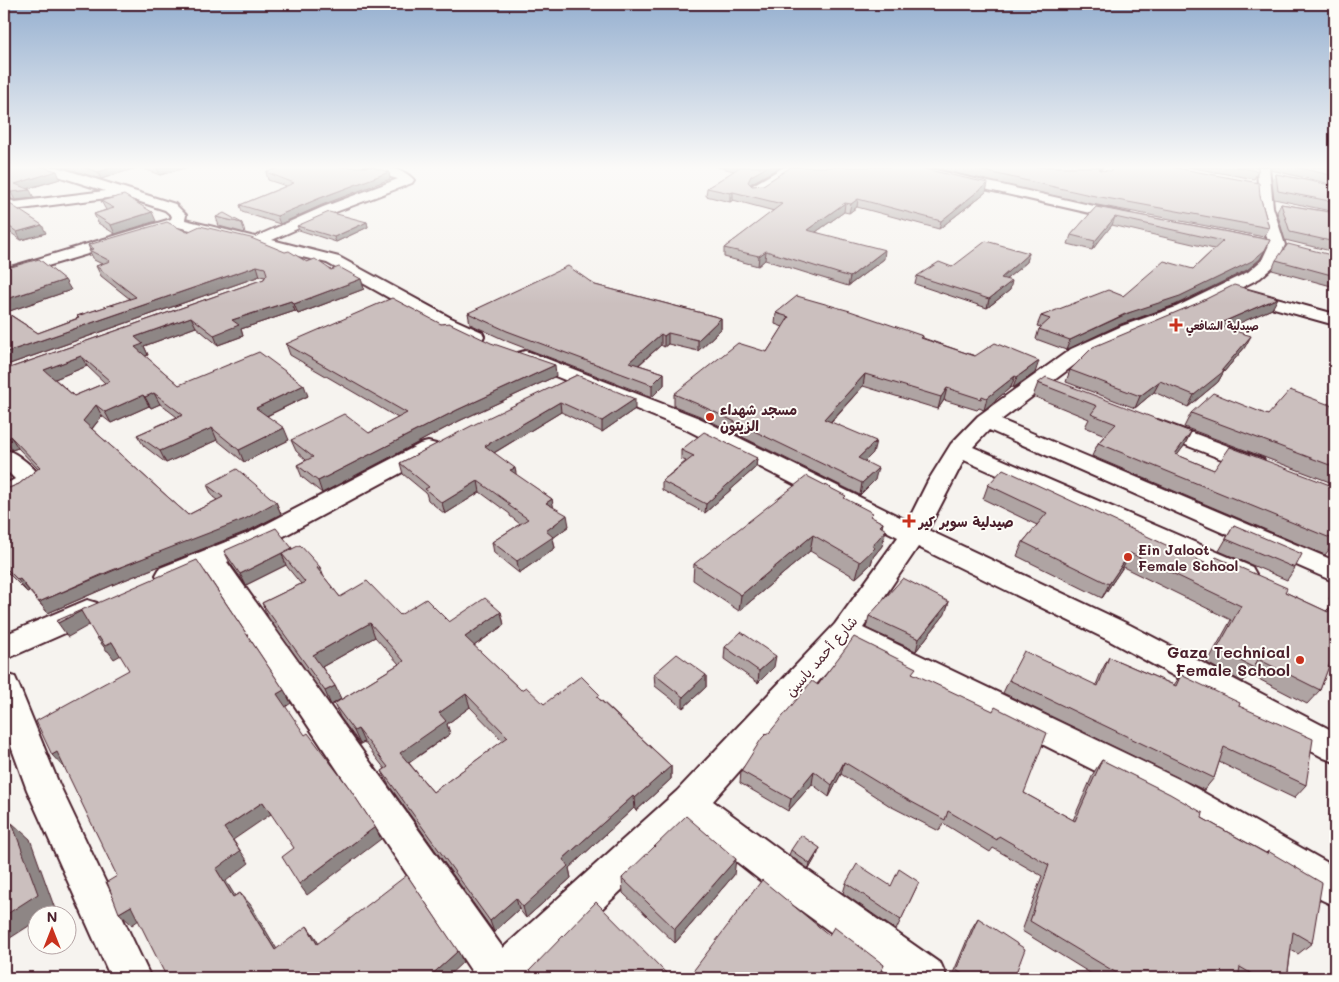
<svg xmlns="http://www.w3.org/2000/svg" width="1339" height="982" viewBox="0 0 1339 982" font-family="Mali,'Playpen Sans Arabic',sans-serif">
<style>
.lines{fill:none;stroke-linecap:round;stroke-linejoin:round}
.minor-casing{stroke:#4a1f2b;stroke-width:4}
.minor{fill:#fdfcf7;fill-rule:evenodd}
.wall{fill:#afa4a3;stroke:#4a1f2b;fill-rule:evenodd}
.shaded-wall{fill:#8e8685;stroke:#4a1f2b}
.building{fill:#cbbfbe;stroke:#4a1f2b;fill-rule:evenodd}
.poi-dot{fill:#c8321e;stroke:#fdfcf7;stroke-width:2}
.labels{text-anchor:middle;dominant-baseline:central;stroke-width:4;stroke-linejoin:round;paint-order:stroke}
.far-poi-label{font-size:11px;font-weight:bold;fill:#4a1f2b;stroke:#fdfcf7;text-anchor:start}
.poi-label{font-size:14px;font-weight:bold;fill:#4a1f2b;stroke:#fdfcf7;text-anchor:start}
.street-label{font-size:14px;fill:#4a1f2b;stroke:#fdfcf7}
.near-poi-label{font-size:16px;font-weight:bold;fill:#4a1f2b;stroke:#fdfcf7;text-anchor:end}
</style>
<rect width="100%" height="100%" fill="#f6f3ef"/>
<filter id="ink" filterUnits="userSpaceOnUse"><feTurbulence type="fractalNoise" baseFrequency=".02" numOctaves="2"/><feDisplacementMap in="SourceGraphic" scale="10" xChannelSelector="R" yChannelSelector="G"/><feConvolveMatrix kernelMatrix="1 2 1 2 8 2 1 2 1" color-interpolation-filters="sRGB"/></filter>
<g filter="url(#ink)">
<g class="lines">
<g class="minor-casing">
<path id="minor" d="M38 167H57L175 204 186 215 185 220 255 237 323 207 398 179 365 170 364 167C380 167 402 166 414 180L412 183 333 213 272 240 339 257 451 318 482 332 484 336 482 340 475 342 468 340 439 326 327 263 178 227 4 279V269L171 219 172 216 165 210 122 196 14 210 4 207V198L15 202 105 191 39 170Z
M784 167H799L761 192H751L749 189 751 186Z
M899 167H922L1125 213 1130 214 1132 217 1130 220 1125 221 905 171Z
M1104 167H1118L1108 177H1098L1097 174Z
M1257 167H1269L1273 207 1285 245 1275 265 1260 278 1188 315 1134 334 1085 357 1001 420 1335 561V582L989 430 973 447 1252 567 1256 574 1252 581 1243 584 1234 581 964 460 928 530 1130 625 1335 732V762L1324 758 1110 641 918 547 863 628 1185 782 1335 867V906L1322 900 1161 804 849 647 713 801 796 862 941 964 947 978H894L770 888 690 825 529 978H476L205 571 169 585 160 582 156 575 160 568 251 532 420 444 428 442 436 444 439 449 436 454 269 544 227 562 503 948 677 791 835 624 898 537 683 428 518 361 515 357 518 353 525 351 532 353 699 418 908 521 928 481 951 444 978 416 1071 349 1122 326 1176 307 1248 272 1262 260 1269 245 1259 207Z
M1244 289 1335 314V325L1238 298 1235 294 1238 290Z
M1158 420 1263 459 1266 464 1263 469 1255 471 1247 469 1150 431 1147 426 1150 421Z
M4 449C18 453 35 468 43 480 36 491 17 499 4 503V485L15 479 4 468Z
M87 600 97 603 101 611 97 619 4 660V635Z
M4 673 15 677 19 686 59 784 151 978H111L27 790 4 727Z"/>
</g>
<use href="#minor" class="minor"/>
</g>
<path class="wall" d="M4 167 60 179 27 189 34 198 15 200 4 197Z
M63 167H188L160 175 139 167 101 179Z
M718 167H780L750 184 752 186 986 192 939 229 857 207 849 213 844 212 816 232 884 259 848 286 765 260 758 266 724 257V248L774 211 733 200 730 202 706 196 707 188 734 171Z
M929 167H1102L1099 169 1100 170 1260 196 1269 228 1264 237 1087 203Z
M1188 167H1258V171L1254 179Z
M1270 167H1335V185L1271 170Z
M266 172H389L390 179 322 205 280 224 242 212 240 205 286 186 268 180Z
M1276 174 1335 186V212L1274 199 1272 182Z
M101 201 156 221 115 234 98 223 94 214 106 210Z
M4 202 46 233 21 240 4 228Z
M1281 204 1335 213V252L1285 240 1277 212Z
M1096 207 1270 240 1260 259 1247 270 1175 305 1121 324 1066 350 1036 339 1039 329 1041 327 1037 326 1041 316 1123 296 1193 269 1214 249 1112 225 1092 250 1068 244 1071 235Z
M216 217 242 223 245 233 219 226Z
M367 222 368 227 336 242 299 230 297 226Z
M187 232 307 262 361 279 364 289 298 314 295 311 241 329 243 336 218 345 196 327 144 346 148 355 145 356 179 385 308 396 267 416 289 440 244 462 217 440 166 463 144 446 137 435 177 417 160 404 151 408 149 406 111 423 102 416 92 429 188 515 217 500 213 497 207 485 276 502 281 514 250 530 117 583 48 613 29 591 27 592 8 573 4 575V490L19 484 38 469 18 448 12 450 4 449V370L264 279 265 277 260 276 4 366V269L71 290 6 312 38 333 78 318 77 316 130 299 101 276 96 266 102 264 94 260 89 250H90L88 245ZM87 366 105 383 74 396 55 379Z
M1029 253 1027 262 1006 279 1010 290 987 308 915 284 917 276 952 267Z
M1335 256V287L1272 270 1276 260Z
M595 285 721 318V329L698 351 668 344 664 347 661 345 639 365 664 373V385L652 397 509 342 470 324 468 313Z
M1272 309 1227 328 1245 347 1223 373 1218 382 1188 407 1154 392 1135 408 1066 382 1070 370Z
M776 313 923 336V338L975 356 1035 373 1013 388 1011 387 984 410 979 408 977 410 944 400 938 409 863 386 831 422 873 453 865 461 875 480 860 495 700 416 674 406V394L767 352 783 327 775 324Z
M441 324 556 376 459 421 322 493 302 477 297 465 306 460 296 451 291 440 369 433 398 418 290 355 286 344Z
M577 375 635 409 602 432 561 412 494 453 516 475 552 499 553 507 569 526 553 538 555 548 519 573 494 553 492 542 520 524 510 516V514L480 492 445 514 428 500 426 493 403 474 400 463Z
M1038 383 1191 432 1184 446 1177 455 1214 470 1335 487V542L1325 555 1092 456 1098 443 1105 435 1085 427 1089 419 1033 396Z
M1335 407V484L1184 427 1191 413 1268 415Z
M681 450 757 458 756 467 705 513 662 490V481L686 461 681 459Z
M988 485 1285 592 1326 611 1330 607 1335 608V662L1331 660 1320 690 1307 704 1249 674 1243 682 1207 663 1231 620 1123 567 1102 598 1017 556 1023 542 1037 525 983 499Z
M845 499 872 518 883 523 882 527V546L873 557 871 564 856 578 810 551 739 611 693 580 694 564Z
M1234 525 1295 568 1287 580 1219 551Z
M293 549 324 577 340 597 400 615 449 622 501 612 504 625 474 646 521 690 544 704 601 700 671 766V779L636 811 634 808 569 868 571 878 526 918 519 909 494 932 388 784 382 771 385 769 364 742 360 744 340 717 334 704 399 664 375 637 322 667 335 686 341 699 331 705 268 617 262 603 301 584 288 568 286 565 246 585 230 563 224 551ZM470 707 503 741 433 792 409 763 450 734 447 724Z
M1335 587V602L1329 599Z
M945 614 916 651 866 628 869 616Z
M725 647 774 667 758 683 724 659Z
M1109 657 1174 685 1181 675 1239 706 1306 785 1294 798 1219 762 1214 778 1204 790 1003 693 1009 680 1096 685 1102 670Z
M654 674 706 675V687L683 708 655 686Z
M914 674 1024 793 1073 820 1094 772 1102 760 1202 818 1266 853 1268 851 1312 943 1298 954 1291 950 1287 978H1098L1022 931 1042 876 993 848 990 852 943 823 939 831 890 806 841 774 829 797 812 784 788 811 740 783 741 771 769 733 818 685Z
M791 850 818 853 809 869 789 855Z
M734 875 675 943 623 893 622 878Z
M919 882 896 930 843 893 846 883 891 886Z
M978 918 1014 978H951L972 928Z
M829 935 884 965 878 978H688Z
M530 970 671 978H533Z"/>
<path class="shaded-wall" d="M114 167H139L101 179 98 172Z
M160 167H188L160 175 157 168Z
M767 167H780L750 184 748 182 751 176Z
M57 171 60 179 19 191 15 184Z
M389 172 390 179 322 205 280 224 277 216 320 198Z
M988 183 986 192 939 229 941 221Z
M30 190 34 198 15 200 11 192Z
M733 192V200L730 202V193Z
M858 199 857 207 849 213 851 204Z
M845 203 844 212 806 239 807 230Z
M152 212 156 221 115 234 111 225Z
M1115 217 1112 225 1092 250 1095 241Z
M367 222 368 227 336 242 334 237Z
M42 225 46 233 21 240 17 232Z
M885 250 884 259 848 286 850 277Z
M1265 250 1260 259 1247 270 1175 305 1121 324 1066 350 1070 340Z
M766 251 765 260 758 266 759 256Z
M1029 253 1027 262 998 286 1001 278Z
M257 266 260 276 4 366V353Z
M361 279 364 289 298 314 294 304Z
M65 280 71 290 4 313V300Z
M1012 281 1010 290 987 308 989 299Z
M1278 298 1272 309 1210 336 1216 325Z
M291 301 295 311 241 329 243 336 218 345 214 335 232 320Z
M191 317 196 327 144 346 148 355 141 358 135 347V337Z
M721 318V329L698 351V340Z
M668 333V344L664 347V336Z
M661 334V345L629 373V362Z
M1251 336 1245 347 1223 373 1218 382 1188 407 1194 395 1222 370Z
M81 356 87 366 50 381 44 370Z
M1039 361 1035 373 1013 388 1017 377Z
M555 365 556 376 459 421 322 493 318 481 457 410Z
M664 373V385L652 397V385Z
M865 374 863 386 822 431 824 419Z
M1015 376 1011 387 984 410 987 398Z
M1160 381 1154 392 1135 408 1140 396Z
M304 385 308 396 260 419 256 408Z
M947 388 944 400 938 409 941 397Z
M154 393 160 404 151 408 145 397Z
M143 395 149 406 111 423 105 412Z
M635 399V409L602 432V421Z
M560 402 561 412 487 457 485 446Z
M96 405 102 416 89 432 83 421Z
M212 428 217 440 166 463 160 451Z
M284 428 289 440 244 462 239 450Z
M1191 432 1184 446 1168 468 1175 454Z
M11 437 18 448 12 450 5 439Z
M876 441 873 453 856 470 858 458Z
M757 458 756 467 705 513 706 504Z
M515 468 517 478 510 470Z
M878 468 875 480 860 495 862 483Z
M478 481 480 492 445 514 442 503Z
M552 499 554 510 546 503Z
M276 502 281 514 250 530 117 583 48 613 39 602Z
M567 515 569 526 553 538 555 548 519 573 517 561 546 531Z
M883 523 879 538 886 530 882 546 873 557 871 564 856 578 860 562 872 546 880 526Z
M813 535 810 551 739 611 741 595Z
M292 548 297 559 282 554 286 565 246 585 240 574Z
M1130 553 1123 567 1102 598 1109 584Z
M4 567 8 573 4 575Z
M320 567 325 580 317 568Z
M20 579 29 591 27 592 18 580Z
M949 602 945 614 916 651 919 639Z
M81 611 91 624 68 637 58 623Z
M501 612 504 625 468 650 465 637Z
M370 623 375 637 320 668 313 655Z
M99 637 112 642 121 655 114 659 108 651H107L97 638Z
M776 656 774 667 758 683 759 671Z
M706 675V687L683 708V697Z
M335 686 341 699 331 705 325 691Z
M284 690 291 703 284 708 277 694Z
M466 694 470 707 447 724 450 734 405 765 400 753 439 713Z
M358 729 364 742 360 744 354 731Z
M57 752 69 764 64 768 52 755Z
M844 762 841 774 829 797 832 785Z
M671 766V779L636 811 635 798Z
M814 771 812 784 788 811 791 799Z
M633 796 634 808 569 868 571 878 526 918 523 907 563 859Z
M263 802 271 814 233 840 249 863 226 881 243 909 233 897 216 869 224 828Z
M12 823 30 839 55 909 46 914H38V920L4 942V916Z
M375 827 381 839 307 895 299 884Z
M820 848 818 853 809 869 810 864Z
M736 859 734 875 675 943V929Z
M240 893 250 904 284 961 275 950Z
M516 898 519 909 494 932 490 921Z
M131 906 143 917 132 925 119 913Z
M307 926 315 937 325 955 317 944Z
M458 951 463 962 446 978H428Z"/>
<path class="building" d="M4 167H42L57 171 15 184 30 190 11 192 4 190Z
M83 167H114L98 172Z
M283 167H371L389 172 320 198 277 216 240 205 294 183 266 172Z
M740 167H767L751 176 748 182 752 186 763 185 791 167H915L988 183 941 221 858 199 851 204 845 203 807 230 885 250 850 277 766 251 759 256 724 248 782 204 733 192 730 193 707 188Z
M966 167H1099L1100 170 1111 171 1115 167H1171L1259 183 1260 196 1269 228 1090 195Z
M1236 167H1258V171Z
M1295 167H1335V176Z
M1276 174 1335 186V202L1278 191Z
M124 195 152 212 111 225 94 214 114 208 101 201Z
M4 202 10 204 42 225 17 232 4 223Z
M1281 204 1335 213V242L1290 232Z
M1096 207 1270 240 1265 250 1252 261 1180 296 1125 314 1070 340 1039 329 1050 319 1041 316 1108 290 1123 296 1164 261 1193 269 1223 241 1115 217 1095 241 1071 235Z
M329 212 367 222 334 237 297 226Z
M224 213 242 223 216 217Z
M167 222 187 232 200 226 251 238 285 252 289 251 307 262 315 259 331 270 339 267 361 279 294 304 291 301 232 320 239 325 214 335 191 317 135 337 143 344 135 347 179 385 259 352 304 385 256 408 284 428 239 450 212 428 160 451 137 435 183 415 154 393 145 397 143 395 105 412 96 405 83 421 188 515 223 497 207 485 237 469 276 502 245 519 110 571 39 602 20 579 18 580 4 566V490L19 484 40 467 11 437 4 439V370L264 279 267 274 265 268 257 266 4 353V311L38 333 79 318 77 316 136 297 96 266 110 261 89 250 93 249 88 245ZM81 356 110 381 74 396 44 370Z
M986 241 1029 253 1001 278 1012 281 989 299 917 276 939 262 952 267Z
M1288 244 1335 256V276L1276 260Z
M39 259 65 280 4 300V269Z
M568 266 595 285 721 318 698 340 668 333 664 336 661 334 629 362 664 373 652 385 507 331 468 313Z
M1234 285 1278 298 1216 325 1251 336 1222 370 1224 371 1194 395 1160 381 1140 396 1070 370 1093 347 1198 303Z
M797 296 850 311 923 336 921 338 975 356 995 343 1039 361 1017 377 1015 376 987 398 982 396 981 399 947 388 941 397 865 374 824 419 876 441 858 458 878 468 862 483 700 405 674 394 738 343 767 352 789 317 776 313Z
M392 298 441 324 449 323 491 343 555 365 457 410 318 481 297 465 313 457 291 440 344 414 369 433 407 413 286 344Z
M577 375 635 399 602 421 560 402 485 446 515 468 510 470 552 499 546 503 567 515 546 531 553 537 517 561 492 542 528 519 508 505 510 504 478 481 442 503 425 489 429 487 400 463 475 424Z
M1046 377 1191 432 1175 454 1214 470 1230 447 1335 487V540L1098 443 1116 424 1091 414 1097 406 1038 383Z
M1290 390 1335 407V467L1191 413 1213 393 1268 415Z
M704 432 757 458 706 504 662 481 694 456 681 450Z
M1003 469 1211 566 1216 557 1287 588 1285 592 1328 612 1330 607 1335 608V650L1320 690 1258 659 1254 668 1217 649 1241 606 1130 553 1109 584 1023 542 1047 513 988 485Z
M807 476 846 496 844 498 873 513 870 516 883 523 880 526 886 530 872 546 875 548 860 562 813 535 741 595 694 564Z
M1234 525 1302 554 1295 568 1226 539Z
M276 528 292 548 240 574 224 551Z
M300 545 320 567 317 568 340 597 367 581 400 615 426 599 449 622 485 598 501 612 465 637 521 690 526 687 544 704 581 676 600 695 597 697 671 766 635 798 633 796 563 859 568 866 523 907 516 898 490 921 382 771 388 767 358 729 354 731 334 704 404 661 370 623 313 655 335 686 325 691 262 603 305 582 282 554ZM466 694 508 737 433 792 400 753 446 721 439 713Z
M197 560 284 690 277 694 305 735 308 733 350 789 375 827 299 884 282 857 294 848 263 802 224 828 240 851 216 869 233 897 240 893 275 950 307 926 317 944 407 875 458 951 428 978H167L131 906 119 913 107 882 117 876 57 752 52 755 36 721 129 670 112 642 105 646 99 637 97 638 81 611 58 623 56 621Z
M903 578 949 602 919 639 869 616Z
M741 632 776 656 759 671 725 647Z
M854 637 916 668 912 673 993 711 995 707 1047 733 1024 793 1075 821 1102 760 1170 794 1203 813 1202 818 1267 854 1268 851 1322 883 1312 943 1293 932 1287 978H1259L1240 967 1238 978H1125L1030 921 1049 865 999 836 997 840 948 811 945 820 895 793 844 762 832 785 814 771 791 799 741 771 762 738 767 733H769L812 681 818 685Z
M1024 651 1098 686 1109 657 1176 686 1181 675 1240 703 1239 706 1313 739 1306 785 1224 747 1214 778 1009 680Z
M677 654 706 675 683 697 654 674Z
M686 816 736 859 675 929 622 878Z
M12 823 38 894 4 916V828Z
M801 835 820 848 810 864 791 850Z
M857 864 891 886 899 869 919 882 901 920 846 883Z
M762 880 829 935 834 927 884 965 877 978H793L787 974 784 978H688Z
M596 902 671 978H538L530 970Z
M978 918 1025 949 1014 978H969L956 970Z"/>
</g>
<linearGradient id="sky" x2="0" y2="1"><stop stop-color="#96b0d0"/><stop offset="0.55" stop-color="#fbfaf8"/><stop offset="1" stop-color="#fbfaf8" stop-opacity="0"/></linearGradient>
<rect width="1339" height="304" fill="url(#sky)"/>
<g class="poi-dot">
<path d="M1173.5 317.5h5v5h5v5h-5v5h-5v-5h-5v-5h5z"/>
<circle cx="710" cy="417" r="5"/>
<path d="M906.5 513.5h5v5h5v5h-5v5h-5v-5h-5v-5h5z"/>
<circle cx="1128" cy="557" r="5"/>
<circle cx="1300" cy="660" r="5"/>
</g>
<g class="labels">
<g class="far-poi-label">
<text x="1186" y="325">صيدلية الشافعي</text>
</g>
<g class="poi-label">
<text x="720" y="409">مسجد شهداء<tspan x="720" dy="16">الزيتون</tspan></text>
<text x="919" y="521">صيدلية سوبر كير</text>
<text x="1138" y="549">Ein Jaloot<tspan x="1138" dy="16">Female School</tspan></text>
</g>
<g class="street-label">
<text transform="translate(821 656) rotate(-49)">شارع أحمد ياسين</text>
</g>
<g class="near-poi-label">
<text x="1290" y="651">Gaza Technical<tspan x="1290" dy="18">Female School</tspan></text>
</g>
</g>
<rect width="1339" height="982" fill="none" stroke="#fdfcf7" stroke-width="20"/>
<rect x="10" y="10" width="1319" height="962" fill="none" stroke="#4a1f2b" stroke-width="2" filter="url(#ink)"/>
<g transform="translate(52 930)"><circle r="24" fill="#fdfcf7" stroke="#b5a4a5"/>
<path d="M0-4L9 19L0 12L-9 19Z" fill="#c8321e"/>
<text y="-8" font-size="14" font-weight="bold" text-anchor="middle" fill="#4a1f2b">N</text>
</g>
</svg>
